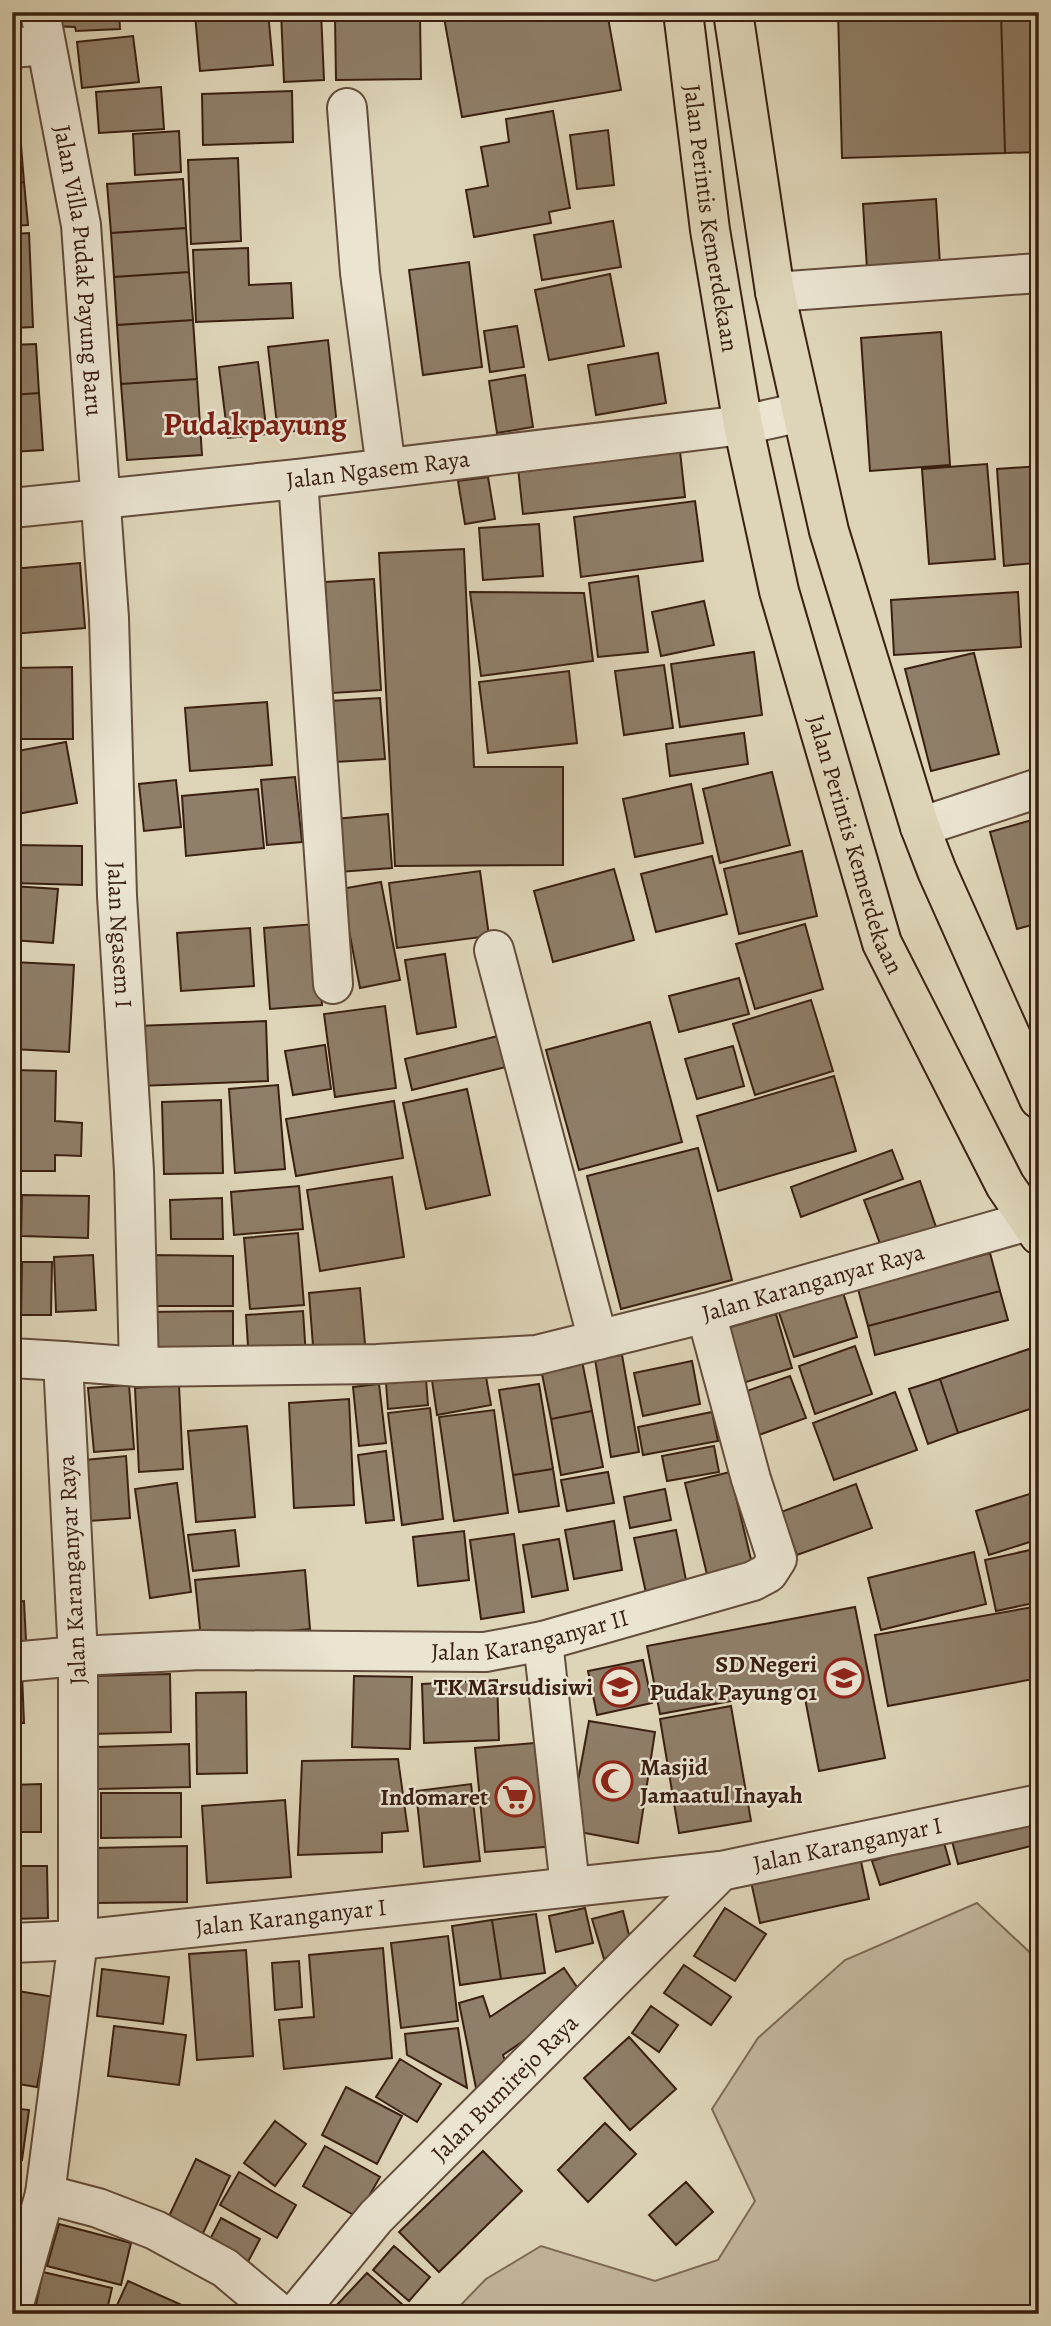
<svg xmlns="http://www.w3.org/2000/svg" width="1051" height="2326" viewBox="0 0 1051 2326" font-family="Alegreya,serif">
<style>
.green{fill:#c2b69c;stroke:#7e6b56;stroke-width:2}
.building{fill:#8f7e68;stroke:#3a2011;stroke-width:2}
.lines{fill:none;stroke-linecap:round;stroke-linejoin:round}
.street-casing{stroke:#634d3b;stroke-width:42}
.highway-casing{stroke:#3a2011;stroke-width:42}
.street{stroke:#eae4d1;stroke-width:38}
.highway{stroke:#ded5b8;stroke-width:38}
.labels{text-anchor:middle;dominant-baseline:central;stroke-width:5;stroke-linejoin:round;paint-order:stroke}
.street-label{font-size:24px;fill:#3a2011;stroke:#eae4d1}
.poi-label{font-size:24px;font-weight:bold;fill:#3a2011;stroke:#eae4d1;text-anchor:end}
.district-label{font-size:32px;font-weight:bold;fill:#7a1f14;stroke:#eae4d1}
</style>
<rect width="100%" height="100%" fill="#ded5b8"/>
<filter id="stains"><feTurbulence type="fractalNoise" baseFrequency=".00286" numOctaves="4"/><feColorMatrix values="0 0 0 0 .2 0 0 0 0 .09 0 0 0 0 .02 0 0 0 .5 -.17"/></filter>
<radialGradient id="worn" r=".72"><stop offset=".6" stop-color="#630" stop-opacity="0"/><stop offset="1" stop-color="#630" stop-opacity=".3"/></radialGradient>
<path class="green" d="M977 1903 1039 1961V2314H452L486 2279 541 2246 655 2281 718 2260 755 2201 712 2109 758 2038 845 1960Z"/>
<path class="building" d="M51 12H119L120 29 76 31 75 27 50 26Z
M211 12H268L273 65 200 71 195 14Z
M281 12H321L324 80 284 82Z
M368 12H405V17H420L421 79 336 80 335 18H368Z
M443 12H607L621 90 462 117Z
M838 12H1001L1005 153 842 158Z
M1001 12H1039V152L1005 153Z
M133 36 139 82 82 88 77 42Z
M12 77H15L20 133 12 134Z
M161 87 164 129 99 133 96 92Z
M292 91 293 142 203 145 202 94Z
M553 111 570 208 549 212 551 223 474 237 466 190 488 186 481 147 509 142 506 119Z
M608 130 614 185 577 189 570 135Z
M179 131 181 172 135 175 133 134Z
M20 133 24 182 12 183V134Z
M238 158 241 241 191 244 188 160Z
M183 179 186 228 111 233 107 184Z
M24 182 28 225 12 226V183Z
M936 199 940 265 867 269 863 204Z
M613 221 621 267 542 280 534 235Z
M186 228 189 272 114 277 111 233Z
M29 233 33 327 12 328V234Z
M248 248 249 285 291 283 293 318 196 322 193 250Z
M469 262 482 367 423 375 409 270Z
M189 272 193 320 117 325 114 277Z
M610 274 624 346 549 360 535 290Z
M193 320 197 379 121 384 117 325Z
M517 326 524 367 490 372 484 331Z
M941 332 950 465 870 471 861 338Z
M328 340 337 426 278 433 268 347Z
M36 344 39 393 12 395V345Z
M658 353 666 403 596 415 588 365Z
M258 362 267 434 228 438 219 367Z
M525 375 533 427 497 433 489 381Z
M197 379 202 455 127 460 121 384Z
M39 393 43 450 12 452V395Z
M680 451 685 497 523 514 518 468Z
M987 464 995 559 929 564 922 469Z
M1039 466V586H1036L1034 563 1004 566 997 469Z
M488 477 495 519 465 524 458 481Z
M695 501 703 561 581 577 574 517Z
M539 524 543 576 483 580 479 528Z
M464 549 474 767H563V865L395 866 379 553Z
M80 563 85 628 12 634V569Z
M638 576 648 652 598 657 589 583Z
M374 579 381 690 332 693 325 582Z
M470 592 584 593 593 661 481 676Z
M1018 592 1021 647 894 655 891 600Z
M704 601 714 645 661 656 652 612Z
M754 652 762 715 680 727 671 664Z
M974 653 999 754 931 771 905 669Z
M664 665 673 728 624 735 615 671Z
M72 667 73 739H12V668Z
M569 671 577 743 488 753 479 682Z
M380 698 385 759 335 762 330 701Z
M267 702 272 765 190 771 185 708Z
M744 733 748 764 670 776 666 744Z
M66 742 77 803 12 815V752Z
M772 772 790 845 720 863 703 789Z
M295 777 302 842 267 845 261 780Z
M176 780 181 827 144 831 139 784Z
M691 784 703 843 635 857 623 799Z
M258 789 264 848 186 856 182 796Z
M388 814 392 868 339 872 335 819Z
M1039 818V923L1017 929 990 832Z
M12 845 82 846V885L12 883Z
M802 851 817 916 739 934 724 869Z
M712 856 727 914 656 932 641 874Z
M614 869 634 940 553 962 534 891Z
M480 871 489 936 397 948 389 883Z
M381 882 400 980 360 988 341 889Z
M12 886 58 889 53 943 12 940Z
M316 924 322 1005 270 1009 264 928Z
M805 924 823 989 755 1009 736 944Z
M250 928 254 986 181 991 177 933Z
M445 954 456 1027 417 1034 405 960Z
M12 962 74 965 69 1052 12 1049Z
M739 978 749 1014 679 1032 669 996Z
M811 1000 833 1071 755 1095 733 1024Z
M385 1006 396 1088 335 1097 324 1014Z
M266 1021 268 1081 139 1086 136 1026Z
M650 1022 682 1142 579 1170 546 1050Z
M502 1035 510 1066 412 1090 405 1059Z
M325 1045 331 1089 293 1095 285 1051Z
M733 1046 744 1086 697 1099 685 1059Z
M12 1070 56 1071 55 1121 82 1123 81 1156 55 1155V1171H12Z
M834 1076 856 1151 718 1191 697 1116Z
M278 1085 285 1169 235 1173 229 1089Z
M467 1089 490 1195 426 1209 403 1103Z
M221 1100 223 1173 164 1174 162 1102Z
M394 1101 403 1158 296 1176 286 1119Z
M698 1148 732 1280 621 1309 587 1176Z
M892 1150 903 1179 801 1217 791 1187Z
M392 1177 404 1257 320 1271 307 1190Z
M920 1181 937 1230 882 1249 864 1200Z
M299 1186 303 1229 234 1235 231 1192Z
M22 1195 89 1196 88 1238 21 1236Z
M222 1198 223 1239H171L170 1200Z
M12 1202H17L16 1312H12Z
M298 1233 304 1305 250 1309 244 1238Z
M990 1253 1000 1291 868 1326 858 1289Z
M93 1255 96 1310 56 1312 54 1257Z
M151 1255 233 1256V1306H151Z
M22 1262H52L51 1315H21Z
M841 1286 857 1337 794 1357 777 1307Z
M360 1288 366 1355 314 1359 309 1293Z
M1000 1291 1008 1320 875 1355 868 1326Z
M233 1311V1361L147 1363 146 1312Z
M303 1311 306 1357 249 1362 246 1315Z
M776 1314 792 1368 736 1385 720 1330Z
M855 1346 872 1394 815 1414 799 1366Z
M1038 1346 1039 1406 958 1433 940 1379Z
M622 1355 639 1452 611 1457 595 1359Z
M582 1361 592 1411 551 1419 541 1369Z
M692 1361 700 1404 643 1416 634 1373Z
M485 1371 491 1405 437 1415 432 1380Z
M790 1376 806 1418 756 1436 741 1393Z
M426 1379 428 1405 388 1409 386 1383Z
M940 1379 958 1433 928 1444 909 1389Z
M379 1384 386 1443 359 1446 353 1387Z
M539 1384 553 1469 513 1475 499 1390Z
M129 1385 134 1449 94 1452 88 1388Z
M179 1385 183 1469 139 1472 135 1388Z
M12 1388 21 1389 20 1436H12Z
M895 1392 917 1450 834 1480 813 1423Z
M349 1399 354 1505 294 1508 289 1403Z
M430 1408 443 1519 402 1525 388 1413Z
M494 1410 508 1513 454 1521 439 1417Z
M592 1411 603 1467 561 1475 551 1419Z
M712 1412 718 1441 643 1455 638 1427Z
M247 1426 255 1517 196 1522 188 1431Z
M714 1446 719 1472 667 1481 662 1456Z
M386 1451 394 1520 366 1523 358 1455Z
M126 1456 130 1518 89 1521 85 1460Z
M553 1469 559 1506 519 1512 513 1475Z
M608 1472 614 1503 567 1511 561 1480Z
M730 1472 755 1576 710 1587 685 1483Z
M177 1483 191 1592 150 1598 135 1489Z
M856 1484 872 1528 797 1555 781 1512Z
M665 1489 671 1520 630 1528 624 1497Z
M1039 1491V1539L989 1555 976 1511Z
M614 1521 622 1570 574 1579 565 1530Z
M235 1530 239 1566 193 1571 188 1535Z
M676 1530 687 1585 646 1593 634 1538Z
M464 1531 469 1580 418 1586 413 1537Z
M514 1534 524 1612 481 1619 470 1540Z
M559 1539 568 1590 532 1597 523 1545Z
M1039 1548V1602L996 1611 985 1560Z
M974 1552 986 1604 881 1630 868 1578Z
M305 1570 310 1629 201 1639 195 1580Z
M24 1601 26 1641H12V1602Z
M1039 1606V1678L888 1706 875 1635Z
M855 1607 885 1758 819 1771 803 1688 660 1714 647 1646Z
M643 1660 652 1703 597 1715 588 1671Z
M12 1673H22L24 1723H12Z
M170 1674 171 1732 91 1734 90 1676Z
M354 1676 412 1677 410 1749 352 1747Z
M497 1680 499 1740 424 1743 422 1684Z
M246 1692 247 1773 197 1774 196 1693Z
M731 1706 751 1821 679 1833 660 1719Z
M589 1721 655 1732 638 1843 569 1830Z
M546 1742 556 1846 485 1852 475 1748Z
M189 1744 190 1787 97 1789V1747Z
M398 1759 408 1831 382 1833V1852L298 1855 302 1761Z
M41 1784V1832H12V1785Z
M471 1784 480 1861 424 1867 416 1791Z
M101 1793H181V1837L101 1838Z
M285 1800 291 1877 207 1883 202 1806Z
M1039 1820V1844L958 1864 952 1841Z
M943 1839 950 1864 880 1885 872 1861Z
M187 1846V1902L93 1903 94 1848Z
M859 1852 869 1899 760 1923 750 1877Z
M12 1866H47L48 1918 12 1919Z
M585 1908 593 1943 556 1952 549 1916Z
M725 1908 766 1934 735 1981 694 1956Z
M623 1911 633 1951 604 1959 592 1919Z
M536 1914 545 1973 501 1979 492 1920Z
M492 1920 501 1979 460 1985 452 1926Z
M448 1936 458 2021 401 2028 391 1943Z
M383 1948 392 2058 284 2069 279 2020 314 2017 309 1955Z
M246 1950 253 2056 197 2060 189 1954Z
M299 1961 302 2007 275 2010 272 1963Z
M684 1965 731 1997 711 2025 664 1993Z
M564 1968 585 1999 503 2055 508 2070 478 2098 459 2003 483 1996 490 2017Z
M102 1969 169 1977 163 2024 97 2016Z
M12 1990 54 1997 37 2087 12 2083Z
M651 2006 678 2025 659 2052 632 2033Z
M114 2026 186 2035 179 2085 108 2076Z
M458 2028 467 2088 407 2055 405 2034Z
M629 2037 676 2089 630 2130 584 2078Z
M400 2059 441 2084 417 2122 376 2097Z
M346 2087 402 2116 377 2164 322 2135Z
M12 2108 29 2110 22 2160 12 2159Z
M275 2121 306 2144 275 2186 244 2163Z
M605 2123 636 2154 588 2202 558 2170Z
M325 2146 380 2177 357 2217 303 2186Z
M483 2151 522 2191 439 2272 399 2232Z
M196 2159 230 2176 196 2248 162 2231Z
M239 2172 296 2205 277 2238 220 2205Z
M686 2182 713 2212 676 2245 649 2215Z
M221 2218 260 2239 242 2273 203 2253Z
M59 2224 131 2243 121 2285 47 2266Z
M394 2246 430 2277 409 2301 373 2270Z
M43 2272 112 2288 106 2314H34Z
M367 2273 413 2314H342L335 2307Z
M128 2281 195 2311 193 2314H113Z"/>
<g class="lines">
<g class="street-casing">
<g id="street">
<path id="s1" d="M40 12 81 225 109 618 117 896 134 1171 139 1367"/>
<path d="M12 48 45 45"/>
<path d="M347 108 360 273 386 468"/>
<path d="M775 292 1039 273"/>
<path d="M298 479 333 984"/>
<path id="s2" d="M12 508 298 479 743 425 802 412"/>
<path d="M920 827 1039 788"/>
<path d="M494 950 598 1340"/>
<path d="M12 1358 63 1361"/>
<path d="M543 1641 570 1887"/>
<path id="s3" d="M12 1662 78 1656 201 1650 485 1652 543 1641 753 1581 768 1573 777 1559 751 1479 706 1313"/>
<path id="s4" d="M12 1943 78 1940 721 1871 1039 1804"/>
<path d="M45 2194 98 2208 155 2230 225 2268 280 2314"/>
<path id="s5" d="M12 2311 45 2194 78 1940V1656L63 1361 139 1367 377 1364 537 1355 706 1313 1028 1221"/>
<path id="s6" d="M296 2314 376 2217 721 1871"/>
</g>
</g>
<g class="highway-casing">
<g id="highway">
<path id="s7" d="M683 12 710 230 743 425 779 591 882 943 1005 1185 1039 1235"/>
<path d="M733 12 775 292 802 412 829 531 920 827 937 871 1039 1099"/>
</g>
</g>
<use href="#street" class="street"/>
<use href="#highway" class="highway"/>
</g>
<defs>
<g id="school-ring" transform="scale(2.0125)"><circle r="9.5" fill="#eae4d1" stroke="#8f2418" stroke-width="1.5"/><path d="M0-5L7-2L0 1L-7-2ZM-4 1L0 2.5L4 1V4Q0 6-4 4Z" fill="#8f2418"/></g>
<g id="mosque-ring" transform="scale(2.0125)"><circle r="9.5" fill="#eae4d1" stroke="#8f2418" stroke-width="1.5"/><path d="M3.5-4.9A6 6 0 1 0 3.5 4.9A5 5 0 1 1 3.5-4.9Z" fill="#8f2418"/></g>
<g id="supermarket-ring" transform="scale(2.0125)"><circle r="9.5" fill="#eae4d1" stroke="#8f2418" stroke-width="1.5"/><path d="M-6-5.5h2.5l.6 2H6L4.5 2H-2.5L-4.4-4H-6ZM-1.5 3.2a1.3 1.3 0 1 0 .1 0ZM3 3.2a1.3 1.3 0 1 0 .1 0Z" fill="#8f2418"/></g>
</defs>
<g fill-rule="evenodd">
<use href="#school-ring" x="844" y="1678"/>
<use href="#school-ring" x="620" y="1687"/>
<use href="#mosque-ring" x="613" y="1781"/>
<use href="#supermarket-ring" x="515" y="1797"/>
</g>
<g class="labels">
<g class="street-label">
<text stroke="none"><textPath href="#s7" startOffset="208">Jalan Perintis Kemerdekaan</textPath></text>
<text stroke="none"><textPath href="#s1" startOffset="262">Jalan Villa Pudak Payung Baru</textPath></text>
<text stroke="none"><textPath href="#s2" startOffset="368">Jalan Ngasem Raya</textPath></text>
<text stroke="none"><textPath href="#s7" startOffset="852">Jalan Perintis Kemerdekaan</textPath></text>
<text stroke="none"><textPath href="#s1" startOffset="928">Jalan Ngasem I</textPath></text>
<text stroke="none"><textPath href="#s5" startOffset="1717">Jalan Karanganyar Raya</textPath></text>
<text transform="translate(72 1570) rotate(-93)">Jalan Karanganyar Raya</text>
<text stroke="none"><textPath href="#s3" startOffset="520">Jalan Karanganyar II</textPath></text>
<text stroke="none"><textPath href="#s4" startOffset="842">Jalan Karanganyar I</textPath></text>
<text stroke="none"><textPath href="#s4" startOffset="280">Jalan Karanganyar I</textPath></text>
<text stroke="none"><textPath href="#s6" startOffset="308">Jalan Bumirejo Raya</textPath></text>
</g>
<g class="poi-label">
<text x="817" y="1664">SD Negeri<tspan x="817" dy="28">Pudak Payung 01</tspan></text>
<text x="593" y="1687">TK Marsudisiwi</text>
<text x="640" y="1767" text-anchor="start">Masjid<tspan x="640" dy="28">Jamaatul Inayah</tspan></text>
<text x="488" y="1797">Indomaret</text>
</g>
<g class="district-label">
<text x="255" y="424">Pudakpayung</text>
</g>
</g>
<rect width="1051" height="2326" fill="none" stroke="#ded5b8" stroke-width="42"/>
<rect x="14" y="14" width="1023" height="2298" fill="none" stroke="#3a2011" stroke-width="3.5"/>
<rect x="21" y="21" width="1009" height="2284" fill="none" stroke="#3a2011" stroke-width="2"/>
<rect width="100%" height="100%" filter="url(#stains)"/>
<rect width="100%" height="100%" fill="url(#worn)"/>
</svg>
